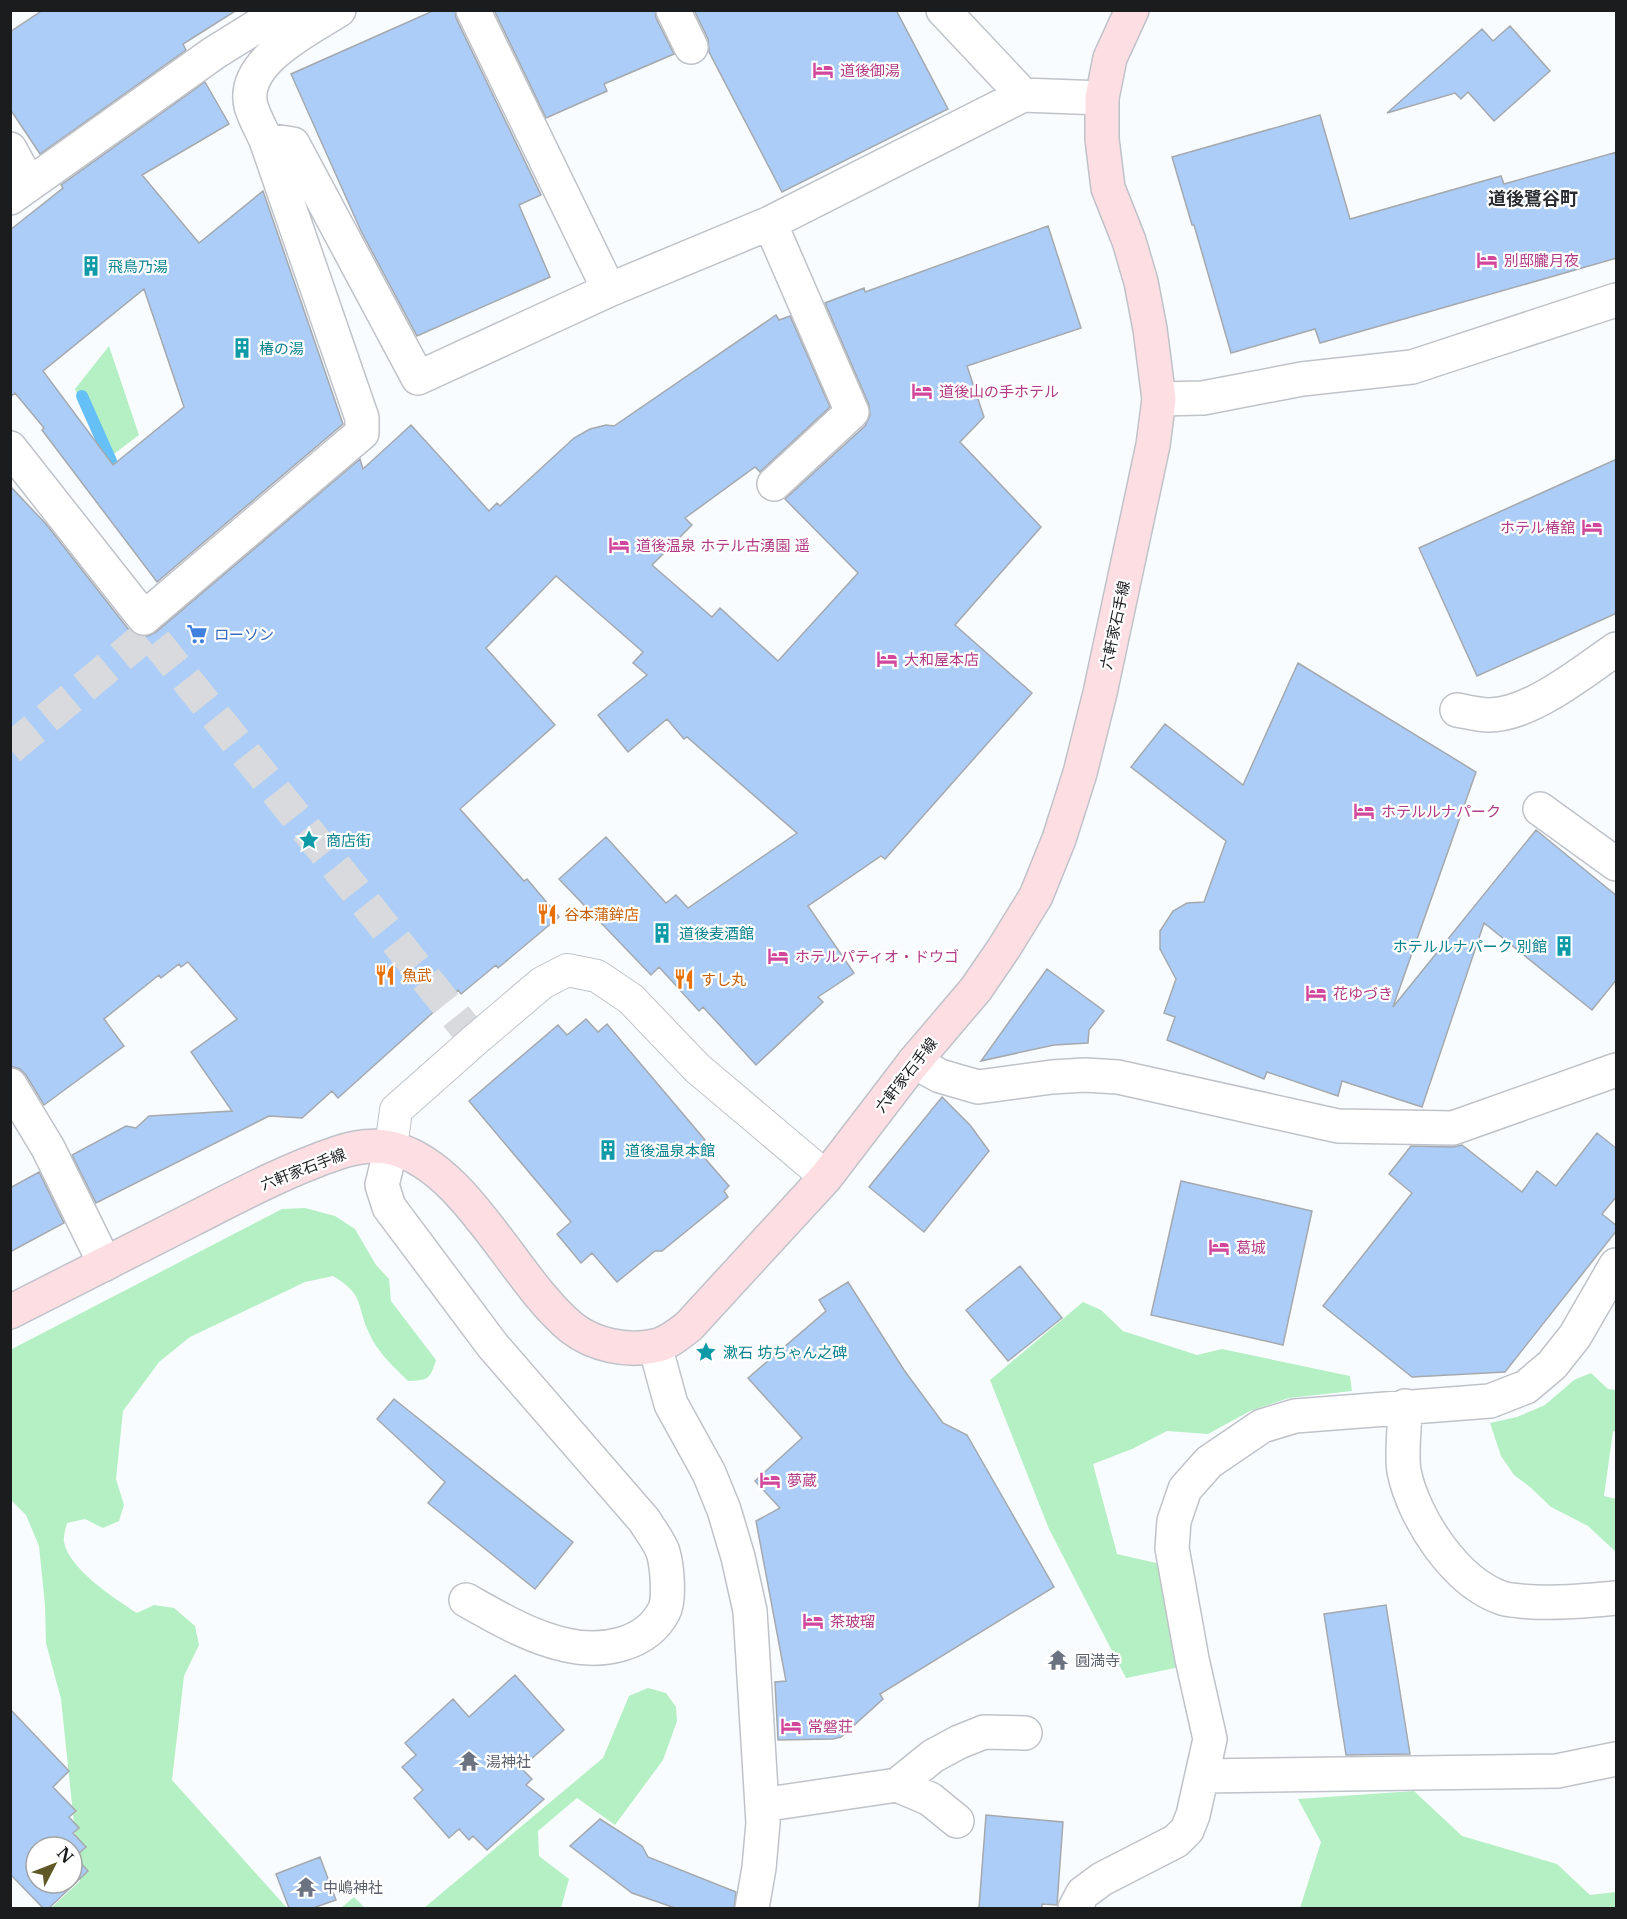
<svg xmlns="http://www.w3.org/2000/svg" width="1627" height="1919" viewBox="0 0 1627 1919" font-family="'Libre Baskerville','Noto Sans JP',serif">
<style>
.green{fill:#b4f0c3}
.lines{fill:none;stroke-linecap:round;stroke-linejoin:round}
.stream{stroke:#65c0f7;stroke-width:12}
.building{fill:#abcdf8;stroke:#a5a9ae;stroke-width:1.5;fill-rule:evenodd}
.pedestrian-tunnel{stroke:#d8dadd;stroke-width:32;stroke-dasharray:32 16;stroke-linecap:butt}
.pedestrian-casing{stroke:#bfc3c9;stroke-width:34}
.minor-casing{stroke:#bfc3c9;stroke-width:36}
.secondary-casing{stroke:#bfc3c9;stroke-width:36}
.pedestrian{stroke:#fff;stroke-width:32}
.minor{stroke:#fff;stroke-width:33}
.secondary{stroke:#fddee3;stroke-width:33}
.labels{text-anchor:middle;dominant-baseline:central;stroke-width:4.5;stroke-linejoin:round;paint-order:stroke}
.hotel-label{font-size:15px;fill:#b23c85;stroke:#fff;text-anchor:start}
.culture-label{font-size:15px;fill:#0d838f;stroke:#fff;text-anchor:start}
.street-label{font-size:15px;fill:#1a1c1e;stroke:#fff}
.shop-label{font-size:15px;fill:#366cbe;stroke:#fff;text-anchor:start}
.food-label{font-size:15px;fill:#c56008;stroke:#fff;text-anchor:start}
.worship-label{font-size:15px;fill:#5b616d;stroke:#fff;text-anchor:start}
.quarter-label{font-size:18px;font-weight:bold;fill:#292c30;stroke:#fff}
</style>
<rect width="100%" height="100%" fill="#f9fcff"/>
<path class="green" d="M109 346 139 435 106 460 75 389Z
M305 1208 335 1216 355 1229 376 1265 389 1279 391 1301 436 1360C430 1380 428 1380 408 1381 394 1367 377 1352 369 1333 356 1305 365 1295 333 1276L305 1282 190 1337 159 1362 123 1411 116 1479 124 1505 119 1521 103 1528 85 1519 67 1523C66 1528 63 1536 64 1542 69 1569 115 1599 137 1613L154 1605 174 1608 195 1626 199 1645 184 1676 172 1780 287 1908H51L80 1881 61 1699 46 1643 45 1605 39 1546 26 1515 11 1500 10 1350 282 1209Z
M1083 1302 1101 1310 1123 1331 1197 1355 1222 1349 1350 1376 1352 1391 1289 1398 1250 1411 1208 1434 1167 1431 1132 1449 1093 1464 1117 1554 1165 1565 1180 1667 1126 1678 1049 1529 990 1380Z
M1591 1373 1608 1389 1616 1390V1432L1613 1431 1604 1496 1616 1499V1552L1588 1526 1551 1507 1530 1487 1514 1475 1501 1456 1490 1423 1517 1417 1545 1405 1574 1380Z
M648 1688 666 1693 676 1707 677 1721 663 1760 615 1825 577 1798 538 1831 539 1856 569 1879 561 1908H424L603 1758 629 1696Z
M1414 1791 1462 1836 1557 1864 1590 1895 1616 1892V1908H1300L1321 1842 1298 1799Z
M354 1897 365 1908H341Z"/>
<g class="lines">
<path class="stream" d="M82 396 111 461"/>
</g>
<path class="building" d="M43 10H237L183 44 186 50 40 154 10 109V32Z
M435 10H455L456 18 541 195 519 205 550 277 417 336 361 231 291 74Z
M494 10H655L656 18 674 54 604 84 607 91 546 118Z
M694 10H896L948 109 782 192 709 52 708 39Z
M1510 26 1550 71 1494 121 1468 92 1461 99 1455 93 1387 113 1482 29 1493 41Z
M205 82 229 124 142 175 199 243 263 191 343 424 157 582 42 430 44 428 15 393 10 397V230L63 188 61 185ZM144 289 184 407 113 465 43 371Z
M1320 115 1350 219 1501 176 1504 184 1617 152V258L1320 343 1315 329 1231 353 1194 225H1192L1172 157Z
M1048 226 1081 328 967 366 984 417 960 442 1041 527 955 625 1032 693 885 859 881 856 808 906 854 973 818 997 823 1002 756 1065 703 1007 699 1011 659 967 651 975 559 879 606 837 666 903 676 895 688 908 797 833 687 737 684 739 667 719 628 752 598 715 647 675 633 663 643 652 556 576 486 648 555 725 460 809 524 881 527 879 559 917 498 968 496 965 461 994 458 990 338 1098 332 1091 302 1118 269 1116 96 1203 72 1155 126 1126 136 1128 149 1116 232 1111 191 1052 237 1019 188 962 181 967 179 964 161 978 159 975 104 1019 124 1046 44 1105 26 1075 20 1069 10 1066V486L46 524 129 630 138 636H148L156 632 360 459 363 469 411 425 489 511 497 503 500 506 574 438 590 429 606 425 614 426 776 315 779 320 790 316 830 407 760 472 755 467 685 518 692 525 652 565 712 617 720 608 778 661 858 573 785 499 865 426 870 415 869 405 825 303 864 288 865 292Z
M1617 459V613L1477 676 1419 548Z
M1298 663 1476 772 1393 1007 1536 830 1617 896V979L1592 1010 1484 923 1422 1107 1342 1081 1338 1096 1267 1072 1264 1079 1167 1040 1175 1017 1164 1013 1176 979 1160 949V931L1173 911 1187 903 1204 902 1226 841 1131 767 1165 724 1243 785Z
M1047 969 1104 1011 1089 1030 1088 1043 1054 1045 981 1061Z
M586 1019 598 1032 607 1024 705 1140 696 1148 729 1186 724 1191 728 1197 662 1251H655L617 1282 592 1253 581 1263 557 1234 571 1222 469 1101 558 1025 567 1035Z
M942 1097 970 1125 989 1151 924 1232 869 1187Z
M1597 1133 1617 1149V1196L1602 1214 1617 1226V1230L1505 1372 1412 1377 1323 1306 1412 1193 1389 1174 1411 1146 1453 1147 1462 1145 1522 1192 1537 1171 1556 1186Z
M39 1172 64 1223 10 1252V1188Z
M1181 1181 1312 1211 1283 1345 1151 1315Z
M1020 1266 1062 1318 1008 1361 966 1310Z
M848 1282 904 1370 943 1423 967 1435 1054 1587 880 1694 883 1699 841 1737 833 1739 778 1740 775 1682 786 1681 756 1521 780 1508 755 1481 802 1438 748 1378 826 1311 819 1300Z
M394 1399 573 1542 535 1589 428 1503 445 1482 377 1419Z
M1386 1605 1410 1754 1346 1755 1324 1614Z
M515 1675 564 1730 521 1768 532 1779 526 1785 544 1799 487 1850 473 1836 469 1840 459 1829 449 1838 414 1798 423 1790 402 1767 416 1755 405 1743 453 1699 469 1717Z
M10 1709 69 1771 53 1787 76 1811 69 1817 79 1828 73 1833 86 1847 75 1857 88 1871 49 1908H43L10 1874ZM36 1847H72V1883H36Z
M986 1815 1063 1822 1057 1905 1042 1904V1908H979Z
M600 1819 642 1846 648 1857 736 1892 734 1908H675L632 1893 570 1846Z
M320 1857 336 1900 313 1908H289L276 1874Z"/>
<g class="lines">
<path class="pedestrian-tunnel" d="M10 749 149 633 475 1040"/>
<g class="pedestrian-casing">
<path id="pedestrian" d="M391 1148 396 1110 475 1040 542 983 567 970 597 976 631 999 697 1068 826 1177"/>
</g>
<g class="minor-casing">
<path id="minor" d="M473 10 609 290
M673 10 691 47
M943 10 1023 95
M266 140 293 144 418 378 609 290 770 223 1023 95 1102 98
M10 149 29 184
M10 198 214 53 259 25 287 10
M770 223 852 412 774 484
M1159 399 1203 398 1302 379 1412 367 1616 300
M10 448 144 618 362 433V418L266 140C261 129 254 117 251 106 240 62 309 29 339 10
M1457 710C1467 712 1479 715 1489 715 1530 715 1583 672 1616 649
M1540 809 1616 864
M914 1062 940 1076 978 1087 1052 1077 1085 1075 1118 1077 1338 1126 1453 1128 1616 1070
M10 1085 48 1148 105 1264
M391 1148 382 1185 389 1207 493 1346 644 1520C650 1530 659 1541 663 1552 667 1565 670 1599 664 1611 646 1646 601 1653 566 1645 530 1637 498 1618 466 1600
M655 1346 671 1404 709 1473 724 1510 738 1557 750 1611 763 1823 759 1868 752 1908
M1405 1406C1405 1425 1401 1454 1404 1471 1413 1517 1455 1582 1502 1598 1507 1600 1514 1600 1520 1601 1552 1604 1584 1601 1616 1598
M1202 1776 1557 1771 1616 1759
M897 1785 930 1799 957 1821
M762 1805 897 1785 933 1756 959 1742 984 1732 1025 1733
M1075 1908 1083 1893 1102 1879 1176 1841 1187 1830 1193 1815 1210 1739 1192 1659 1172 1548 1174 1521 1185 1489 1209 1462 1262 1426 1295 1416 1490 1401 1526 1387 1552 1365 1575 1336 1616 1265"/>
</g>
<g class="secondary-casing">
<path id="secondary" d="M10 1312C71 1281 132 1250 193 1219 240 1195 287 1170 337 1153 354 1147 373 1144 391 1148 466 1165 514 1281 572 1328 594 1345 627 1352 654 1346 667 1344 679 1334 689 1326L826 1177 914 1062 976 989 1004 948 1036 896 1059 839 1080 773 1100 693 1153 445 1159 399 1150 329 1141 282 1129 241 1108 188 1102 139V98L1110 58 1132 10"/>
</g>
<use href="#pedestrian" class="pedestrian"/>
<use href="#minor" class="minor"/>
<use href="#secondary" class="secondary"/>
</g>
<defs>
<g id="hotel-bare" transform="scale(1.62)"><path d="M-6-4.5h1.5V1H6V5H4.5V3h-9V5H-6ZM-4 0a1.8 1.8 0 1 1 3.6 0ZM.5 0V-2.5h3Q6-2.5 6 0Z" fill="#d1479c" stroke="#fff" stroke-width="2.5" paint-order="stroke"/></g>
<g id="building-bare" transform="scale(1.62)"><path d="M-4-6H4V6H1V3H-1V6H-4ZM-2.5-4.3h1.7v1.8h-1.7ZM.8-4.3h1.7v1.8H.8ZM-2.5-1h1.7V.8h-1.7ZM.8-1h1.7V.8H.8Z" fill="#0f9aa8" stroke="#fff" stroke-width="2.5" paint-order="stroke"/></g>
<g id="supermarket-bare" transform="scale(1.62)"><path d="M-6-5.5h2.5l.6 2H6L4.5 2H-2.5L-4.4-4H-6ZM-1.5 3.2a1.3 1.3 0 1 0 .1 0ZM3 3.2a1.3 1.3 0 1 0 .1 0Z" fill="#3f7fe0" stroke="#fff" stroke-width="2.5" paint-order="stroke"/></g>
<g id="sight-bare" transform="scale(1.62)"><path d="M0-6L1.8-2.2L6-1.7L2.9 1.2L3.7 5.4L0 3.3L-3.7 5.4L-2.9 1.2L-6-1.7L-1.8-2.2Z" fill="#0f9aa8" stroke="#fff" stroke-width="2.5" paint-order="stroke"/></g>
<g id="restaurant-bare" transform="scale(1.62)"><path d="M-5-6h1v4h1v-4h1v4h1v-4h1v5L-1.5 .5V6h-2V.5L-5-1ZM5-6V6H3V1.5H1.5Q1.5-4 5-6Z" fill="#e8710a" stroke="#fff" stroke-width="2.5" paint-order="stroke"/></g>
<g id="temple-bare" transform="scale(1.62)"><path d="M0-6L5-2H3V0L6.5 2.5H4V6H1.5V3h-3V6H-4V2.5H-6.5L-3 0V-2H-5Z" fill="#6b7280" stroke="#fff" stroke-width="2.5" paint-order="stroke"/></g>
</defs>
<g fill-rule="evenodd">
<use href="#hotel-bare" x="823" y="70"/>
<use href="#hotel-bare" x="1487" y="260"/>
<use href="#building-bare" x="91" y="266"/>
<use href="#building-bare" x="242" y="348"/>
<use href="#hotel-bare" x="922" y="391"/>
<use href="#hotel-bare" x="1592" y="527"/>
<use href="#hotel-bare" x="619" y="545"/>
<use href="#supermarket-bare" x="197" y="634"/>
<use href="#hotel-bare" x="887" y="659"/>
<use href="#hotel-bare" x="1364" y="811"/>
<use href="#sight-bare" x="309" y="840"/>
<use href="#restaurant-bare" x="547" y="914"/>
<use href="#building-bare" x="662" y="933"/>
<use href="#building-bare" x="1564" y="946"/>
<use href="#hotel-bare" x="778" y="956"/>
<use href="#restaurant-bare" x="385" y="975"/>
<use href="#restaurant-bare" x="684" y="979"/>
<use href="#hotel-bare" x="1316" y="993"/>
<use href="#building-bare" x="608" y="1150"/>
<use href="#hotel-bare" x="1219" y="1247"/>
<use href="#sight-bare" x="706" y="1352"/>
<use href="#hotel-bare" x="770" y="1480"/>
<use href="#hotel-bare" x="813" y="1621"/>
<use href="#temple-bare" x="1058" y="1660"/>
<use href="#hotel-bare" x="791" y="1726"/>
<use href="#temple-bare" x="469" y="1761"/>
<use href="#temple-bare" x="306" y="1887"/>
</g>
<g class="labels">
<g class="hotel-label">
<text x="840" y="70">道後御湯</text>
<text x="1504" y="260">別邸朧月夜</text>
<text x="939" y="391">道後山の手ホテル</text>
<text x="1575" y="527" text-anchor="end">ホテル椿舘</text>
<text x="636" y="545">道後温泉 ホテル古湧園 遥</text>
<text x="904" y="659">大和屋本店</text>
<text x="1381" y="811">ホテルルナパーク</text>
<text x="795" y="956">ホテルパティオ・ドウゴ</text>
<text x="1333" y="993">花ゆづき</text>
<text x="1236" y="1247">葛城</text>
<text x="787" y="1480">夢蔵</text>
<text x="830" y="1621">茶玻瑠</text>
<text x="808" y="1726">常磐荘</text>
</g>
<g class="culture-label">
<text x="108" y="266">飛鳥乃湯</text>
<text x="259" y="348">椿の湯</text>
<text x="326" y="840">商店街</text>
<text x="679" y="933">道後麦酒館</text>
<text x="1547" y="946" text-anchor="end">ホテルルナパーク 別館</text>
<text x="625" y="1150">道後温泉本館</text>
<text x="723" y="1352">漱石 坊ちゃん之碑</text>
</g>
<g class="street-label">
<text transform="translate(1115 625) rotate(-78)">六軒家石手線</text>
<text transform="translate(906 1075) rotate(-52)">六軒家石手線</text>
<text transform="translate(303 1169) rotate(-21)">六軒家石手線</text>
</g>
<g class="shop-label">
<text x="214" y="634">ローソン</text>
</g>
<g class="food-label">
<text x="564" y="914">谷本蒲鉾店</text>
<text x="402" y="975">魚武</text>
<text x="701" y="979">すし丸</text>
</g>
<g class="worship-label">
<text x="1075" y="1660">圓満寺</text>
<text x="486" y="1761">湯神社</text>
<text x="323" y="1887">中嶋神社</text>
</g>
<g class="quarter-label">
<text x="1533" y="199">道後鷺谷町</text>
</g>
</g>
<rect width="1627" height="1919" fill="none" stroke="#1a1c1e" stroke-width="24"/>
<g transform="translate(54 1865) rotate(48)"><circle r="28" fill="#ffffff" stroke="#a3a4a5" stroke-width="1.5"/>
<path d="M0-4.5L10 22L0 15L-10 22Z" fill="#5e5926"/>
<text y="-9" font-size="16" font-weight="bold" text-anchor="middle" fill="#1a1c1e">N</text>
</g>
</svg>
